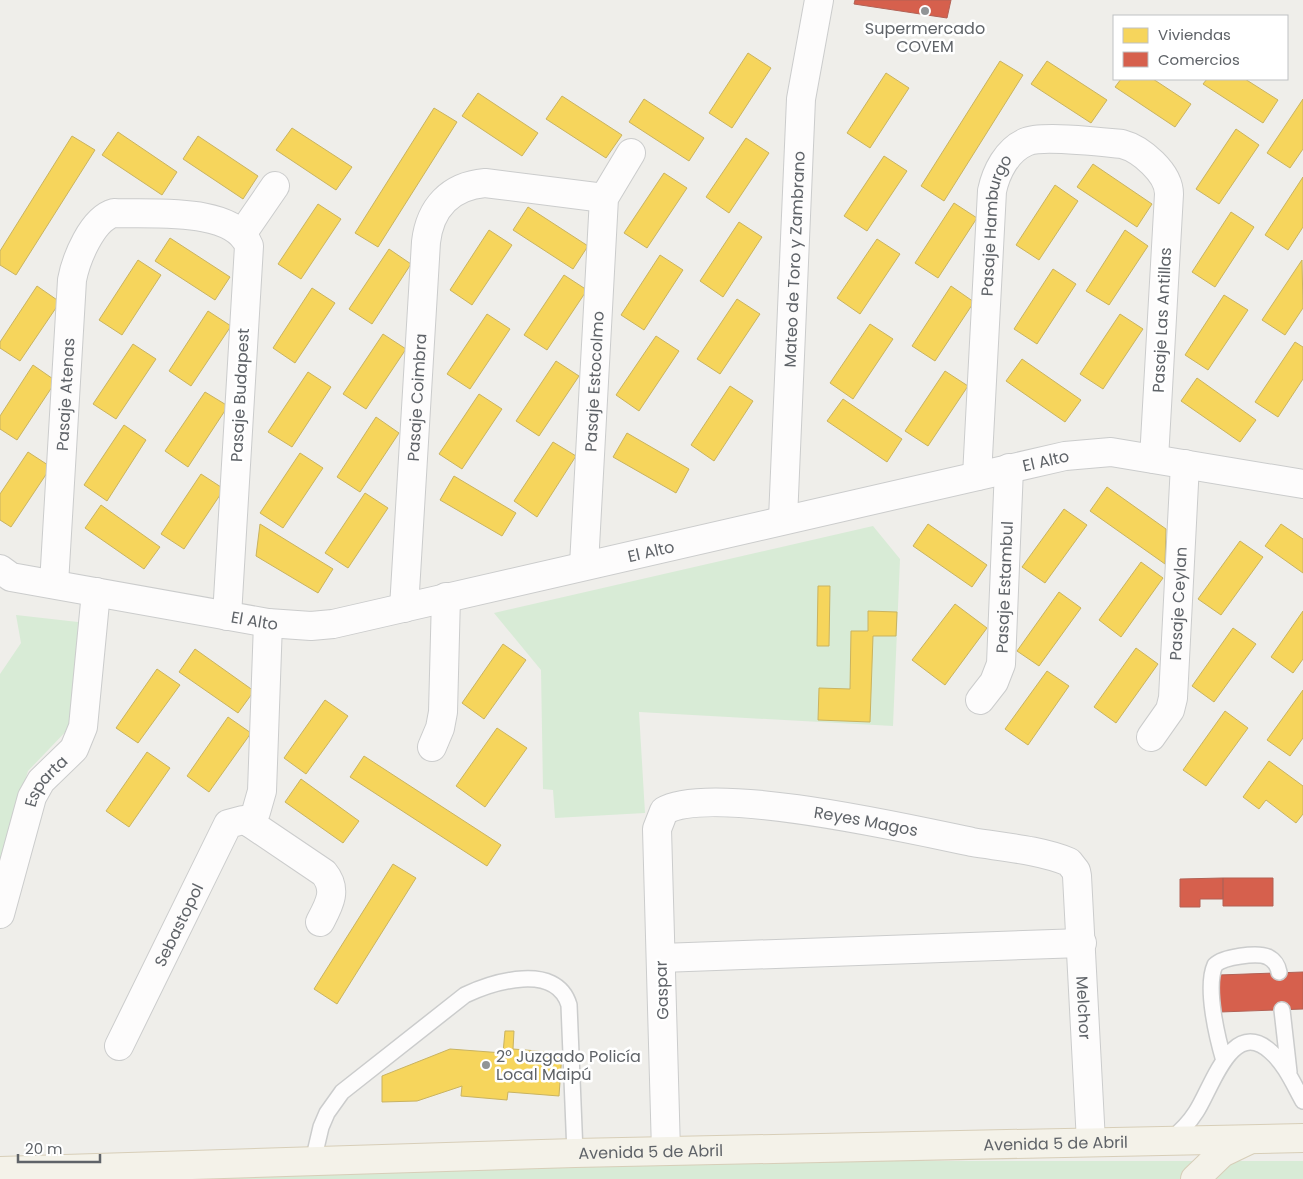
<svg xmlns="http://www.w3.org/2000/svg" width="1303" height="1179" viewBox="0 0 1303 1179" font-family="Poppins,sans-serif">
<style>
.green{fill:#d8ebd6}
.homes{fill:#f6d55c;stroke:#c9b360}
.shops{fill:#d6604d;stroke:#b26155}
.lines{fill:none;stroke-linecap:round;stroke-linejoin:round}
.lane-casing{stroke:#cbcccc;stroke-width:18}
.street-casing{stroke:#cbcccc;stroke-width:30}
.primary-casing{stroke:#d7ceb8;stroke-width:30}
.lane{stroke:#fdfcfc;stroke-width:15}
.street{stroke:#fdfcfc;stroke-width:28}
.primary{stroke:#f4f2e9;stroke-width:28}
.poi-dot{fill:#919496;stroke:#fff;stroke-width:2}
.labels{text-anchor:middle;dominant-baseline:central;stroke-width:5;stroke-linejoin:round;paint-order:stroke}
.poi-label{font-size:16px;fill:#5f6368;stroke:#fff}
.street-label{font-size:16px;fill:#5f6368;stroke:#fff}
</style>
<rect width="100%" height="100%" fill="#efeeea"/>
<path class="green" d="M873 526 900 559 893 726 639 712 645 813 555 818 553 790 543 789 541 670 494 613Z
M16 615 78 622 72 725 28 771 0 864V674L21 643Z
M674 1161H1303V1179H99Z"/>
<path class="homes" d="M748 53 771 68 732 128 709 113Z
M1000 61 1023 75 944 201 921 186Z
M1047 61 1107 100 1091 123 1031 84Z
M886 73 909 88 870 148 847 133Z
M1121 79H1153L1191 104 1175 127 1115 87Z
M1207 79H1245L1278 100 1263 123 1203 84Z
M478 93 538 133 522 156 462 116Z
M562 96 622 135 606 158 546 119Z
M644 99 704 138 689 161 629 122Z
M1303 99V149L1290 168 1267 153Z
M434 108 457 122 378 247 355 233Z
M292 128 352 167 336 190 276 150Z
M1236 129 1259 145 1219 204 1196 189Z
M118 132 177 172 162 195 102 155Z
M72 136 95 150 16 275 0 265V251Z
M198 136 258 176 243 199 183 159Z
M746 138 769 153 729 213 706 197Z
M884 156 907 171 867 231 844 216Z
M1093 164 1152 204 1137 227 1077 187Z
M664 173 687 188 647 248 624 233Z
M1303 177V227L1288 250 1265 235Z
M1055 185 1078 201 1039 260 1016 245Z
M954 203 977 218 938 278 915 263Z
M318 204 341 219 301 279 278 264Z
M528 207 588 246 573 269 513 230Z
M1231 212 1254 227 1215 287 1192 272Z
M739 222 762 237 723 297 700 281Z
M489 230 512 245 472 305 450 290Z
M1125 230 1148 246 1109 305 1086 291Z
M170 238 230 277 215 300 155 261Z
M877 239 900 254 860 314 837 298Z
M389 249 411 264 372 324 349 309Z
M660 255 683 270 644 330 621 315Z
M138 260 161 275 122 335 99 320Z
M1302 260 1303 308 1285 335 1262 320Z
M1053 269 1076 284 1037 344 1014 329Z
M564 275 587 290 547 350 524 335Z
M37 286 60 302 20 361 0 348V342Z
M951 286 974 302 935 361 912 346Z
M312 288 335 303 295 363 273 348Z
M1224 295 1248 310 1208 370 1185 355Z
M737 299 760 314 720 374 697 359Z
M208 311 231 326 191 386 169 371Z
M487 314 510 329 470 389 447 374Z
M1120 314 1143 329 1103 389 1080 374Z
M870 324 893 339 853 399 830 383Z
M383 334 406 349 366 409 343 394Z
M656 336 679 351 639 411 616 395Z
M1295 342 1303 347V379L1278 417 1255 402Z
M133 344 156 359 116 419 93 404Z
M1022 359 1081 400 1065 422 1006 381Z
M556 361 579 376 539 436 516 421Z
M33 365 56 381 17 440 0 429V416Z
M945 371 968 386 928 446 905 431Z
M308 372 331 387 292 447 268 432Z
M1197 378 1256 420 1240 442 1181 401Z
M730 386 753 401 714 461 691 445Z
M205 392 228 406 188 467 165 451Z
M479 394 502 409 462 469 439 454Z
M843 399 902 439 887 462 827 421Z
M376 417 399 433 360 492 337 477Z
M124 425 146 440 107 501 84 485Z
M627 433 689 469 676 493 613 457Z
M553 442 576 456 537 517 514 501Z
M28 452 51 467 11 527 0 520V494Z
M300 453 323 468 283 528 260 513Z
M201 474 224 489 184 549 161 534Z
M454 476 516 513 502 536 440 500Z
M1107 487 1166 529 1165 564 1090 511Z
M365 493 388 508 348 568 325 553Z
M101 505 160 547 144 569 85 528Z
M1064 509 1087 525 1045 583 1022 567Z
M260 524 333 569 318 593 256 556Z
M928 524 987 565 972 587 913 546Z
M1281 524 1303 539V573L1265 546Z
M1240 541 1263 557 1221 615 1198 599Z
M1141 562 1163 578 1121 637 1099 620Z
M818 586H830L829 646H817Z
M1059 592 1081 608 1039 666 1017 651Z
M955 604 987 628 945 685 912 660Z
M868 611 897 612 896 636H873L870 722 818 720 819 688 850 689 851 631H868Z
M1303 611V659L1293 673 1271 657Z
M1233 628 1256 644 1214 702 1192 686Z
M503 644 526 660 484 719 462 703Z
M1136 648 1158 664 1116 723 1094 707Z
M195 649 254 691 238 713 179 672Z
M157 669 180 685 138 743 116 728Z
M1047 671 1069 686 1028 745 1005 729Z
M1303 690V738L1290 756 1267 740Z
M325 700 348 716 306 774 284 758Z
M1225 711 1248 728 1206 786 1183 770Z
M228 717 251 733 209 792 187 776Z
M497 728 527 748 485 807 456 786Z
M147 752 170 768 129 827 106 811Z
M364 756 501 845 487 866 350 777Z
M1269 761 1303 786V814L1296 823 1266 800 1259 809 1243 797Z
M301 779 359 821 343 843 285 802Z
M393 864 416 878 337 1004 314 989Z
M505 1031H514L513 1049 562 1053 559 1096 508 1092 507 1100 461 1096 462 1086 417 1101 382 1102V1076L450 1049 503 1053Z"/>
<path class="shops" d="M855 0H951L947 18 854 4Z
M1223 878V899H1200V907H1180V879Z
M1223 878H1273V906H1223Z
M1303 972V1009L1220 1012 1219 975Z"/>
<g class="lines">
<g class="lane-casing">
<path id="lane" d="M1282 1010 1289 1072
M1224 1061C1217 1037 1205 987 1215 965 1223 957 1257 952 1268 957 1274 960 1278 966 1279 972
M1170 1140C1180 1132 1189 1123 1196 1112 1212 1088 1232 1016 1271 1052 1285 1064 1294 1085 1303 1101
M313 1161 321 1127 327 1113 342 1092 465 995C493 982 556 962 569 1005L575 1153"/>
</g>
<g class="street-casing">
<g id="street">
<path d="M242 234 275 186"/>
<path id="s1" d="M977 476 992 191C996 172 1007 150 1026 142 1041 135 1102 142 1122 144 1141 149 1169 173 1169 194L1154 459"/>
<path id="s2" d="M783 519 801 99 819 0"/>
<path id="s3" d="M584 565 604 198 631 153"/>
<path id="s4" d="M0 569 11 577 268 623 311 626 333 624 1065 456 1111 452 1303 484"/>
<path id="s5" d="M54 584 72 280C76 259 92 219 114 213 150 215 234 206 249 246L227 616"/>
<path id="s6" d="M404 608 426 242C430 208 450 186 485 183L604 198"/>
<path id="s7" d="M980 700 994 682 1001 664 1009 468"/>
<path id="s8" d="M1151 737 1170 710 1173 698 1185 464"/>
<path d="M432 747 440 728 443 712 446 597"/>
<path d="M250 823 256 812 262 791 268 623"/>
<path id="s9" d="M0 914 32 797 41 781 74 749 83 727 96 592"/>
<path d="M661 958 1082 943"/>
<path id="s10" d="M119 1046 228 824 243 820 250 823 324 873C338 890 329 905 320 922"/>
<path id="s11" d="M666 1151 657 829 664 811C709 783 914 830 972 842 1002 847 1040 850 1069 862L1076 871 1077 876 1091 1142"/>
</g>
</g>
<g class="primary-casing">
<g id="primary">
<path id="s12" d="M0 1171 575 1153 1303 1138"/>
<path d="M1195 1179 1222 1153 1247 1141"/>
</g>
</g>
<use href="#lane" class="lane"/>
<use href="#street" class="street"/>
<use href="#primary" class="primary"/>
</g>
<g class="poi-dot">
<circle cx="925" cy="11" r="5"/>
<circle cx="486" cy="1065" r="5"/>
</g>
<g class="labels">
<g class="poi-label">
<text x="925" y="28">Supermercado<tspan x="925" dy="18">COVEM</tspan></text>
<text x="496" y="1056" text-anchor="start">2° Juzgado Policía<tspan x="496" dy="18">Local Maipú</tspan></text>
</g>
<g class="street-label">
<text stroke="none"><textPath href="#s1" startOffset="252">Pasaje Hamburgo</textPath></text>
<text stroke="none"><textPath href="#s2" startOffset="260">Mateo de Toro y Zambrano</textPath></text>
<text transform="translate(1162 320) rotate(-87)">Pasaje Las Antillas</text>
<text stroke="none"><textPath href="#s3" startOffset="184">Pasaje Estocolmo</textPath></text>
<text stroke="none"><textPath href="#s5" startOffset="190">Pasaje Atenas</textPath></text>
<text transform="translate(240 395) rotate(-87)">Pasaje Budapest</text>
<text stroke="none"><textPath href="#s6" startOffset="211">Pasaje Coimbra</textPath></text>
<text stroke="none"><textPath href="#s4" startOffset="1071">El Alto</textPath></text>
<text stroke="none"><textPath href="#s4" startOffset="666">El Alto</textPath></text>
<text stroke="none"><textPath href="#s7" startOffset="119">Pasaje Estambul</textPath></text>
<text stroke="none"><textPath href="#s8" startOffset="140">Pasaje Ceylan</textPath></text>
<text stroke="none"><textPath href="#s4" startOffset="261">El Alto</textPath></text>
<text stroke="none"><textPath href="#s9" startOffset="142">Esparta</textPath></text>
<text stroke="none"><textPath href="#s11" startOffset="546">Reyes Magos</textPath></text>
<text stroke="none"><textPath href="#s10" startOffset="135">Sebastopol</textPath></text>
<text transform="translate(662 990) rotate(-92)">Gaspar</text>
<text stroke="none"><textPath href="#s11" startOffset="902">Melchor</textPath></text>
<text stroke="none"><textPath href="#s12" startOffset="1056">Avenida 5 de Abril</textPath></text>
<text stroke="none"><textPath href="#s12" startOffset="651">Avenida 5 de Abril</textPath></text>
</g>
</g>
<rect x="1113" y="15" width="175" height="65" fill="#ffffff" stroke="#bfc1c3"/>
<rect x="1123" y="28" width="25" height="15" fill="#f6d55c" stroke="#bfc1c3"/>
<text x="1158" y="40" font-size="15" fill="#5f6368">Viviendas</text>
<rect x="1123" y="52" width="25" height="15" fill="#d6604d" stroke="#bfc1c3"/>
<text x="1158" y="65" font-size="15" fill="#5f6368">Comercios</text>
<path d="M18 1154v8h82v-8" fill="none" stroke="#5f6368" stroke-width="2.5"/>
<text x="25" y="1154" font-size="15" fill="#5f6368" stroke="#ffffff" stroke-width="4" paint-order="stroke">20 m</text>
</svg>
